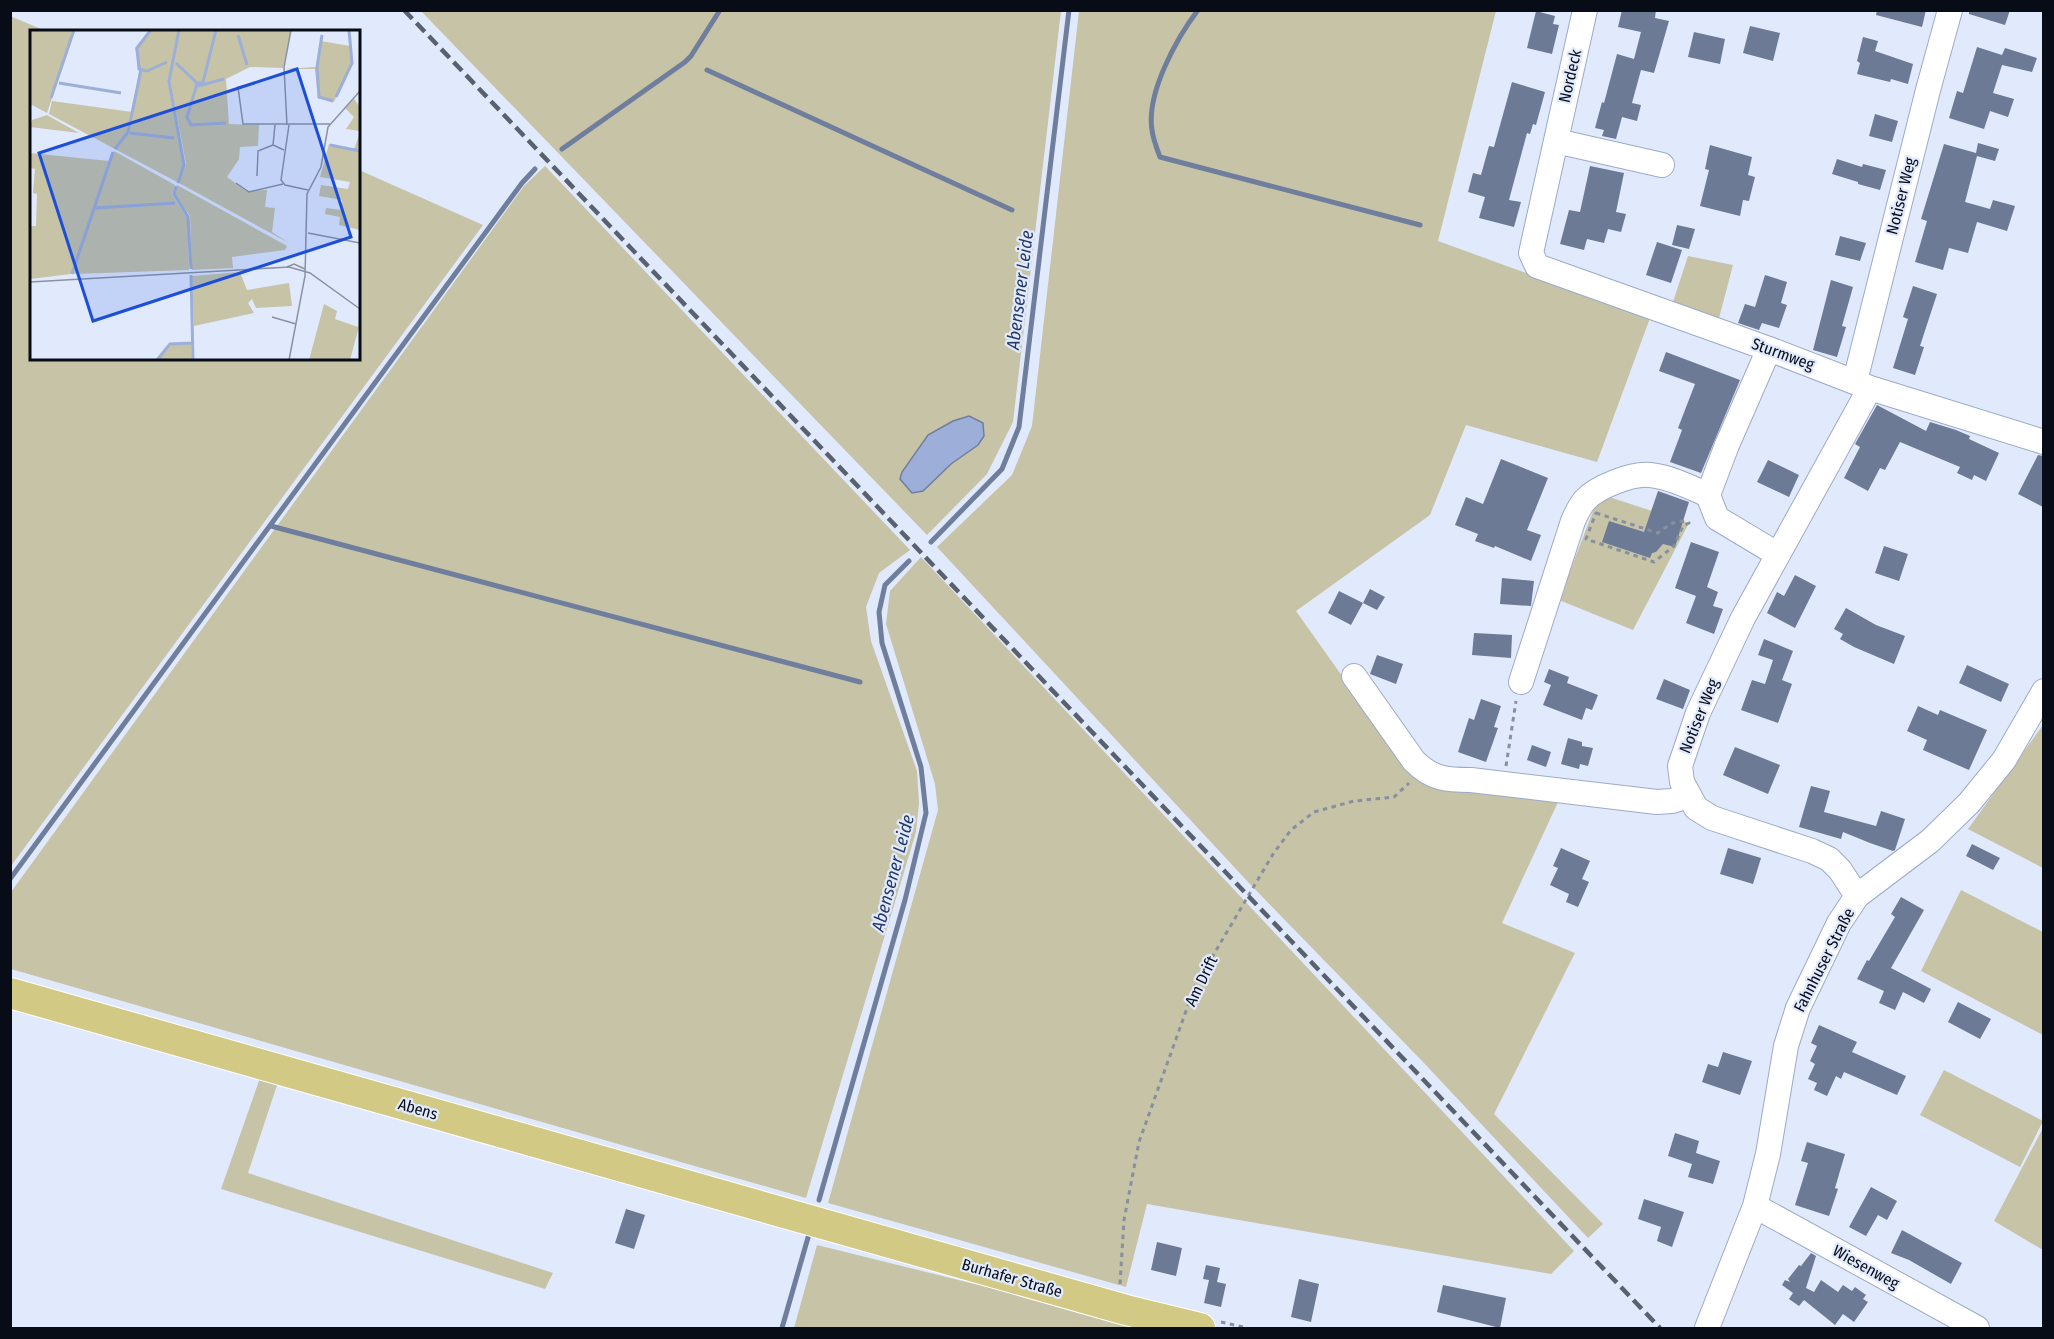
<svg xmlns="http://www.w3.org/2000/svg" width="2054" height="1339" viewBox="0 0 2054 1339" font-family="'Fira Sans Condensed',sans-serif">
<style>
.green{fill:#c6c3a6}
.water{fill:#9dafd8;stroke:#707e9e;stroke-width:1.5}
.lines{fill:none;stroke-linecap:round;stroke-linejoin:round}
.stream{stroke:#707e9e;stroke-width:5}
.building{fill:#6d7a96}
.minor-casing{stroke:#9caac8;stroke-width:26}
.major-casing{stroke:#fff;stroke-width:32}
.path{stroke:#888f9e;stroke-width:3;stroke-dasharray:4.5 4.5;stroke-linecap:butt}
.minor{stroke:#fff;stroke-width:24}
.major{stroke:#d1c984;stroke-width:30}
.rail{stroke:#5a616e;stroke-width:4.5;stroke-dasharray:12 6;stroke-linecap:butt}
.labels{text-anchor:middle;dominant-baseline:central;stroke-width:4.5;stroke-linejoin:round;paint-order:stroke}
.street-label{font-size:16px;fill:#070c16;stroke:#e1eafd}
.water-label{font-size:18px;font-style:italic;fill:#24386b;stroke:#e1eafd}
.inset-river{fill:none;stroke:#9dafd8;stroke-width:3}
.inset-road{fill:none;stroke:#8a91a1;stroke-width:1.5}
.view{fill:#1d4ed8;fill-opacity:0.15;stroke:#1d4ed8;stroke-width:3}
.inset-edge{fill:none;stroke:#070c16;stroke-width:3}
</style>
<rect width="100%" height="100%" fill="#e1eafd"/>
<path class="green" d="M421 11H1061L1013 422 987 474 927 535Z
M1079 11H1496L1438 241 1650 318 1597 462 1466 425 1430 515 1296 611 1403 762 1558 802 1502 923 1575 953 1494 1114 1603 1224 1588 1238 1423 1062 1248 882 937 547 1012 475 1032 426Z
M10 16 46 31 32 32V358H358L359 170 483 225 11 866Z
M545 166 910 550 879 573 866 607 871 641 917 771 919 803 916 832 806 1198 11 969V892L524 186Z
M1688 256 1733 265 1718 322 1672 305Z
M1603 495 1689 523 1633 630 1559 600 1598 498Z
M921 557 1574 1251 1551 1274 1147 1204 1126 1287 828 1203 938 810 935 784 886 624 890 591Z
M2043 725V868L1968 829Z
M1961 890 2043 932V1035L1921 971Z
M1944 1070 2043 1121 2020 1167 1920 1115Z
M260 1078 278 1082 248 1173 553 1273 545 1289 221 1189Z
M2043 1128 2044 1250H2043L1994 1221Z
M817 1245 1152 1328H794Z"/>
<path class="water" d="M969 416 983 423 984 436 978 445 951 464 923 491 912 493 900 479 902 472 928 435 953 421Z"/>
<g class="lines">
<path class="stream" d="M1198 10C1176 39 1146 94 1152 130 1153 139 1157 149 1160 157L1420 225
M707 70 1012 210
M562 149 685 62 691 56 720 10
M271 526 860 682
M931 542 1002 469 1019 427 1069 10
M10 879 522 183 535 169
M819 1200 905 900 926 813 921 767 882 643 879 612 885 585 909 561
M782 1328 809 1234"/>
</g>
<path class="building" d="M1622 10H1656L1655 18 1669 21 1654 73 1641 70 1632 103 1641 105 1637 121 1622 117 1616 139 1602 136 1604 130 1595 128 1602 102 1604 103 1617 54 1634 59 1641 32 1618 27Z
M1877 10H1926L1922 27 1876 15Z
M1969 10H2010L2005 25 1969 14Z
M1536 11 1555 16 1553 24 1559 25 1552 54 1527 48Z
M1750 26 1780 33 1773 61 1743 53Z
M1694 32 1725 39 1720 64 1688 57Z
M1863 37 1878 41 1875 51 1913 64 1908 84 1891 79 1890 82 1857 74 1860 63 1857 61Z
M1977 47 2002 55 2005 48 2037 58 2032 72 2002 65 1993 93 2014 99 2008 117 1990 111 1984 129 1949 118 1957 91 1963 93Z
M1512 82 1545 92 1536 125 1533 124 1530 134 1527 133 1509 200 1521 202 1514 227 1479 218 1485 197 1468 192 1473 173 1481 175 1489 146 1494 147Z
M1875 114 1898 121 1892 142 1869 136Z
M1978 143 1999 149 1995 161 1977 156 1965 202 1990 209 1993 200 2015 206 2007 231 1977 222 1968 253 1949 248 1943 270 1915 262 1927 221 1921 219 1944 144 1976 153Z
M1710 145 1752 157 1748 175 1755 177 1749 201 1743 200 1740 216 1700 206 1709 170 1705 169Z
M1837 159 1862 167 1863 164 1886 170 1880 190 1858 184V182L1832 174Z
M1590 166 1624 173 1616 212 1626 214 1621 232 1608 229 1604 243 1587 239 1584 250 1560 244 1569 210 1580 212Z
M1677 225 1695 229 1689 249 1672 245Z
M1840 236 1866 243 1860 261 1835 255Z
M1657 242 1682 250 1671 283 1646 275Z
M1765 275 1787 282 1781 303 1787 305 1779 328 1762 323 1759 330 1738 323 1745 304 1755 307Z
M1831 280 1853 287 1842 326 1846 327 1837 357 1813 350Z
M1913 286 1937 294 1920 346 1924 347 1915 375 1893 368 1908 319 1903 317Z
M1666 352 1740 380 1701 473 1670 462 1682 430 1678 428 1695 384 1659 371Z
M1877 405 1926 431 1930 422 1956 430 1970 436 1969 439 1999 453 1986 481 1974 475 1972 480 1957 473 1960 467 1900 442 1885 470 1880 468 1868 491 1844 478 1860 447 1855 444Z
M2038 455 2043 456V507L2018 494Z
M1501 459 1548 478 1527 530 1541 535 1531 561 1495 546 1494 548 1475 541 1478 534 1455 525 1466 497 1483 504Z
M1768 460 1799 475 1789 497 1757 482Z
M1658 491 1689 502 1675 547 1663 544 1656 552 1652 553 1650 558 1602 542 1609 521 1644 532Z
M1691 542 1719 552 1707 587 1718 592 1713 606 1723 609 1714 634 1686 623 1696 596 1675 588Z
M1884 546 1908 554 1899 581 1875 573Z
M1795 575 1816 586 1795 628 1767 613 1777 592 1784 596Z
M1502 578 1534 581 1531 606 1500 604Z
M1370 589 1385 597 1377 610 1363 603Z
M1339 591 1363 603 1351 625 1328 613Z
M1846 608 1876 625 1905 636 1894 664 1854 647 1840 639 1843 634 1834 629Z
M1474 633 1512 635 1511 658 1472 655Z
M1764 639 1793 651 1782 680 1792 684 1778 723 1741 710 1752 680 1765 684 1773 660 1758 655Z
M1377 655 1403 664 1396 684 1370 674Z
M1967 665 2009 684 2001 702 1959 683Z
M1549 669 1569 677 1567 683 1598 695 1592 710 1586 708 1582 720 1543 705 1551 685 1544 682Z
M1664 679 1690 690 1683 709 1656 699Z
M1481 699 1501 706 1494 727 1498 728 1486 762 1458 752 1469 718 1474 720Z
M1918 706 1938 715 1940 710 1987 730 1969 770 1923 750 1927 740 1907 731Z
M1568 738 1582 742V746L1593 748 1588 766 1580 764 1579 769 1561 764Z
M1532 745 1551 752 1546 767 1527 760Z
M1735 747 1780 765 1768 794 1723 775Z
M1811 786 1830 791 1824 812 1876 826 1881 811 1905 819 1895 850 1893 851 1870 843 1843 832 1841 839 1799 827Z
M1972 844 2000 858 1993 870 1966 856Z
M1561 848 1590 861 1582 879 1589 882 1578 907 1566 902 1569 894 1550 885 1558 868 1553 866Z
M1728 848 1761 858 1753 884 1720 874Z
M1901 897 1924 910 1891 968 1931 989 1924 1003 1903 992 1895 1010 1879 1003 1884 991 1857 979 1867 960 1869 961 1895 917 1891 914Z
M1958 1002 1991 1019 1980 1039 1948 1022Z
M1819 1025 1857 1042 1852 1052 1906 1076 1897 1095 1844 1072 1841 1079 1836 1076 1827 1096 1814 1090 1817 1083 1808 1079 1815 1064 1810 1061 1817 1046 1811 1043Z
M1723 1052 1752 1061 1740 1095 1702 1082 1708 1064 1718 1067Z
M1675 1133 1699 1141 1696 1153 1720 1161 1713 1184 1688 1177 1692 1164 1668 1156Z
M1807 1142 1845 1154 1835 1188 1838 1189 1829 1216 1795 1205 1808 1163 1801 1161Z
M1871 1187 1897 1201 1887 1220 1878 1215 1866 1236 1849 1227Z
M1644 1199 1684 1212 1672 1247 1657 1241 1661 1227 1638 1219Z
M626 1209 645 1215 634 1249 615 1243Z
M1902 1230 1962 1263 1951 1284 1909 1260 1891 1253Z
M1157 1242 1182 1248 1176 1276 1151 1270Z
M1811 1253 1816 1256 1806 1288 1814 1292 1821 1280 1838 1292 1843 1285 1852 1291 1855 1287 1866 1295 1863 1299 1868 1302 1854 1322 1843 1314 1835 1325 1804 1300 1799 1306 1789 1299 1793 1293 1782 1285 1785 1280 1790 1282 1788 1279 1799 1265 1801 1266Z
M1206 1265 1220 1268 1217 1282 1226 1284 1221 1307 1204 1303 1209 1280 1203 1279Z
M1299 1279 1319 1284 1311 1322 1291 1317Z
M1443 1285 1506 1298 1500 1328 1437 1312Z"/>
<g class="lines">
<g class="minor-casing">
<path id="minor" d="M1585 10 1531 253 1537 266 1769 349 1870 388 2044 442
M1556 141 1662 165
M1769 349 1727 445 1708 495 1717 518 1777 554
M1855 381 1928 90 1950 10
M1354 676 1414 761C1432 779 1446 780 1471 780L1657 802 1672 801 1688 796
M1521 682 1573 521C1576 514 1580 506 1585 500 1597 487 1632 473 1650 475 1670 477 1690 487 1708 495
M1857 896 1840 870 1829 859 1812 851 1712 818 1696 808 1682 782 1680 766 1698 713 1743 618 1870 388
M1755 1206 1977 1328
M1707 1328 1755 1206 1768 1154 1786 1046 1798 1008 1839 923 1857 896 1930 841 1969 803 2004 760 2044 691"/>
</g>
<g class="major-casing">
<path id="major" d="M10 993 1126 1310 1200 1328"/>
</g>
<path class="path" d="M1596 513 1658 533C1669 525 1676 518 1689 523L1683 526 1674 546 1654 562 1586 539Z
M1506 766 1516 701
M1120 1284 1124 1220 1139 1142 1195 986 1273 854 1291 830 1314 812 1354 801 1394 797 1409 783
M1221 1322 1247 1328"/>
<use href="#minor" class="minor"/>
<use href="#major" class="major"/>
<path class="rail" d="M404 10 1660 1328"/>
</g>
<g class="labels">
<g class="street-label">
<text transform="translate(1570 76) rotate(-77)">Nordeck</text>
<text transform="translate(1901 196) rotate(-76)">Notiser Weg</text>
<text transform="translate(1783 354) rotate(20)">Sturmweg</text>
<text transform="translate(1699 716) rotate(-68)">Notiser Weg</text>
<text transform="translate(1824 960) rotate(-63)">Fahnhuser Straße</text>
<text transform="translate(1201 981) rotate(-64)">Am Drift</text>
<text transform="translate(418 1109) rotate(16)">Abens</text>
<text transform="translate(1866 1267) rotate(29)">Wiesenweg</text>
<text transform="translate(1012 1278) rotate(16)">Burhafer Straße</text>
</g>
<g class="water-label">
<text transform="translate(1020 290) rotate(-83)">Abensener Leide</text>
<text transform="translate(893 873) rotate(-75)">Abensener Leide</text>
</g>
</g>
<g transform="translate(30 30)">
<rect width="330" height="330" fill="#e1eafd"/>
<path d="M0 0H45L17 83 0 74ZM119 0H148L138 52 153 135 147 152 19 84 22 71 102 82 109 41 105 18ZM150 0H261L253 38 220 37 196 49 199 94 229 95 228 116 210 117 209 129 197 147 216 161 237 160 235 177 245 178 242 202 259 213 149 153 156 134 140 50ZM291 11 320 16 321 32 304 72 288 68 285 39H254L286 37ZM324 69 330 77V101L316 99 324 87 315 78ZM17 85 49 103 0 97 2 90ZM330 103V200L309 195 310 187 295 184 296 178 311 180 312 170 289 166 291 155 318 159 320 152 290 147 299 114 324 119ZM84 121 145 155 142 164 158 190 159 240 43 244ZM0 123 79 131 41 244 0 249V196H6L7 164 3 163 5 139 0 138ZM147 155 257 216 255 220 202 227 203 238 162 240 160 186 145 165ZM210 242 217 260 259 253 262 276 226 278 222 269 218 273 224 283 164 296 162 246ZM294 274 307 281 305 289 328 297 330 293 320 330H279ZM142 314H161L162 330H128Z" fill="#c6c3a6"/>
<path class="inset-river" d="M121 0 107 18 109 39 117 41 137 32M186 0 173 52 167 54 157 87 161 95 196 93M208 5 217 35M292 5 287 37 289 67 303 71M146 33 167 53M29 53 91 63M168 56 194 49M306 67 322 33 319 0M21 68 44 0M100 103 144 108M300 115 330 121M85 119 98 102 111 40M148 153 154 135 139 51 149 0M146 156 144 164 158 187 161 239M65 178 145 173M42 244 83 122M161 245 163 330M127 330 140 314 163 313"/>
<path class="inset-road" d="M226 53 208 57 213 94H300M245 95 243 115 254 120M257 95 254 37 261 0M259 95 251 150 255 155 278 160M227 146 228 121 243 115M206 153 219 162 253 154M278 203 330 213M257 237 264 234 275 239M0 252 259 237 280 243 330 279M242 287 266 294M259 330 275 246 277 164 291 137 298 97 330 61"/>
<path class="view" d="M267 39 321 207 63 291 9 123Z"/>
<rect width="330" height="330" class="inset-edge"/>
</g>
<rect width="2054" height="1339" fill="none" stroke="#070c16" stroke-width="24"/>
</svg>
